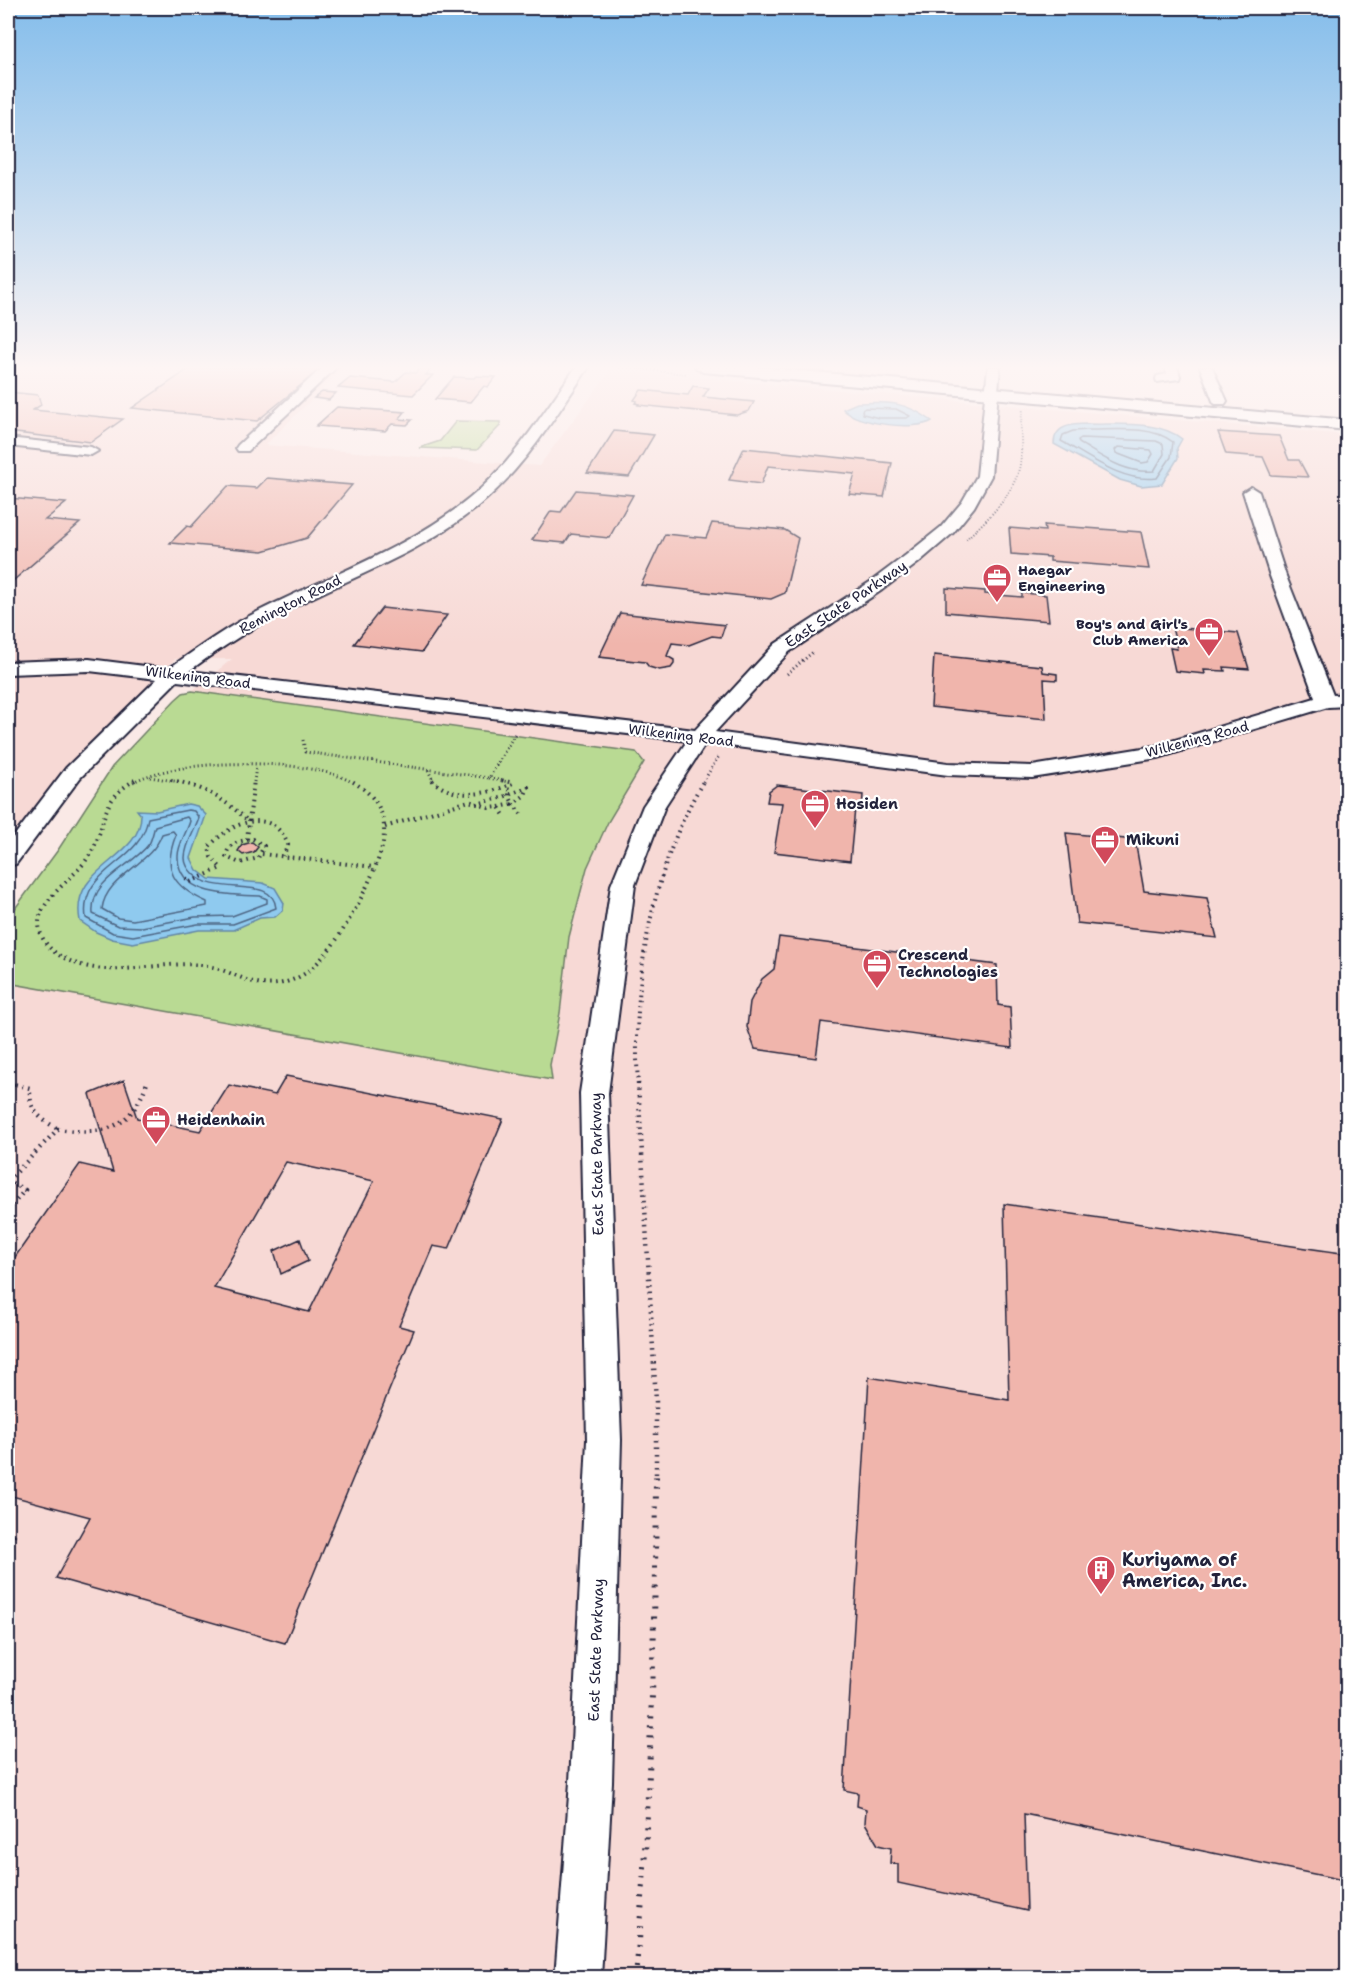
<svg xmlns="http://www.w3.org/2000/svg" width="1355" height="1985" viewBox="0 0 1355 1985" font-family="'Shantell Sans',sans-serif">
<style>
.built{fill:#f7d9d5}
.green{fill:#b9da93;stroke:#6e7e67;stroke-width:1.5}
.water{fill:#8fcaef;stroke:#6387a7;stroke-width:1.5}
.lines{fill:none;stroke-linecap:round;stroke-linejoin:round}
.shore{stroke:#4e6583;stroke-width:1.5}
.building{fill:#f0b5ac;stroke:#22223b;stroke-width:1.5;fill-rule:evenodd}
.minor-casing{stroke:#22223b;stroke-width:4}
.major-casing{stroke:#22223b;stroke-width:4}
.path-far4{stroke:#22223b;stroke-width:2;stroke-dasharray:1 2;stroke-linecap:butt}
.path-far3{stroke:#22223b;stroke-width:3;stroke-dasharray:1 3;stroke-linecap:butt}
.path-far2{stroke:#22223b;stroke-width:4;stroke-dasharray:1.5 4.5;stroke-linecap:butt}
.path-far1{stroke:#22223b;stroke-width:4.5;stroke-dasharray:1.5 5;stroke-linecap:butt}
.path{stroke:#22223b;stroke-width:6;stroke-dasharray:2 8;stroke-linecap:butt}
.minor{fill:#fff;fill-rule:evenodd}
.major{fill:#fff;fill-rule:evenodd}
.labels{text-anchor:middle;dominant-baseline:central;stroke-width:4.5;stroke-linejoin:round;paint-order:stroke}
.far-poi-label{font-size:14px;font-weight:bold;fill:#22223b;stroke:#fff;text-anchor:start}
.far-street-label{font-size:14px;fill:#22223b;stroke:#fff}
.street-label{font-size:15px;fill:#22223b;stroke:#fff}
.poi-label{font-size:15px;font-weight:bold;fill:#22223b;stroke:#fff;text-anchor:start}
.near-poi-label{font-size:18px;font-weight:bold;fill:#22223b;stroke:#fff;text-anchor:start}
</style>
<rect width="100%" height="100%" fill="#fae9e6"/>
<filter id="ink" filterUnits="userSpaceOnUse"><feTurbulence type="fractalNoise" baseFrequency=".0167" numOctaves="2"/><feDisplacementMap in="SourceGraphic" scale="12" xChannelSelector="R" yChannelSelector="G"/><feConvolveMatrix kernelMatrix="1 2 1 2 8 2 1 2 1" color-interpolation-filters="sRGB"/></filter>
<g filter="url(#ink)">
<path class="built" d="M8 367H345L265 445 539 466 611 370 1347 435V1977H8V918L58 850 112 767 175 700 192 691 232 659H175L63 773 8 843Z"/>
<path class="green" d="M456 421 500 422V426L477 450 419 448 440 441Z
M192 691 636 752 644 762 608 822 587 868 569 937 560 1013 550 1065 552 1080 8 983V918L58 850 112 767 175 700 183 693Z"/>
<path class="water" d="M857 403C889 401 906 402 932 421 916 431 855 424 843 409Z
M1088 424C1118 425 1158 420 1182 439L1177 448 1178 458 1162 484 1141 486 1120 480 1054 444C1054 425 1073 424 1088 424Z
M188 804 197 806 206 815 191 858 197 870 209 879 263 883 275 888 284 903 283 910 275 917 260 918 233 930H199L133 943 112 939 96 932 80 921C69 865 141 861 141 815L137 810 157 811Z"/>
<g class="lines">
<path class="shore" d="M865 408 896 409 910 416 907 418H879L863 414 862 410Z
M1088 430C1114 430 1151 425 1173 442L1171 457 1157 478C1123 483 1090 457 1061 441L1063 435 1073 431Z
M1081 438 1156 441 1163 444 1164 454 1154 471C1125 474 1103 457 1079 443L1078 440Z
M1118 447 1151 450 1153 454 1148 462 1142 463 1116 453 1115 450Z
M188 810 194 811 199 818C195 831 185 844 185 858 185 864 189 870 193 874 217 898 273 874 276 908L233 924H198L133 936 113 933 86 918C79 867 141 865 148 818Z
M187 817 190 821C187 832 178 844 178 856 177 897 232 895 260 896L267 899V903L232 916 195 917 142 927 118 926 93 914C90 878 131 868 149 844 152 839 153 832 155 826Z
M173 831 176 835C162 870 173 887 207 902V906L133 920 118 918 102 909C106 876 151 865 162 834Z"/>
</g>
<path class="building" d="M192 367H323L257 421 132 408Z
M421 367 432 368 426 375H433L413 395 338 388 350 378 395 382 406 372 415 373Z
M476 376 496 377 488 387 484 386 471 402 435 399 454 377 474 378Z
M693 386 709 388 703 397 754 402 749 411 737 415 638 405 639 404 635 403 637 401 634 400 641 390 688 395Z
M8 392 38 395 41 405 33 410 123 419 91 442 8 432Z
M322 392 336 393 329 400 314 398Z
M337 407 405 412 399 419 412 420 407 425 392 424 385 431 316 426Z
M614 431 654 435 629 477 587 473Z
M1218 432 1279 436 1289 460H1299L1308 477 1271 475 1263 457 1226 454Z
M744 448 892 463 884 497 849 494 855 474 768 466 761 484 729 480Z
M267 478 352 485 307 538 263 551 170 543 187 526 191 527 228 486 257 488Z
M576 490 633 495 609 538 571 534 565 543 532 540 551 511 561 512Z
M8 498 66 503 45 520 80 523 8 585Z
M712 523 785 530 798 538 785 593 771 599 641 585 665 534 706 538Z
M1044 525 1141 532 1149 569 1050 561V557L1011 554 1009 528 1045 531Z
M946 588 985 591V594L1022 597V593L1046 595 1049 621 946 612Z
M382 608 447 615 422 652 354 644Z
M620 613 725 625 721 637 712 636 689 645 672 643 667 656 674 660V664L671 668 659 670 649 667 645 662 599 657Z
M1172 627 1238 633 1249 669 1224 667 1225 671 1204 670 1205 674 1175 671 1170 648 1177 649Z
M934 655 1042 666 1043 672 1057 674V680L1044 679 1046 719 931 707Z
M777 785 863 795 862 809 855 808 850 861 774 852 782 803 767 802 769 791Z
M1066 833 1135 840 1144 891 1207 898 1217 938 1077 923Z
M252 842 258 847 254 852 243 855 238 851 242 845Z
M779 937 997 965 998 1005 1010 1007 1012 1048 821 1022 816 1058 755 1049 747 1027 750 1002 762 979 774 969Z
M286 1076 503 1119 449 1249 433 1246 399 1326 414 1330 285 1643 56 1578 90 1517 8 1495V1267L80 1164 113 1172 90 1094 124 1080 137 1118 200 1131 229 1085 275 1095ZM286 1162 374 1181 309 1312 214 1288Z
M1004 1204 1348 1254V1881L1024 1814 1027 1911 898 1883V1864L890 1863 891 1848 878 1845 865 1823 866 1809 857 1806 858 1793 844 1790 869 1377 1009 1400Z
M300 1239 308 1261 281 1274 274 1251Z"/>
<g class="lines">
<g class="minor-casing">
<path id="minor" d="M323 367H337L248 451H238L236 448 238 445Z
M576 367H589C555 416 525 468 478 506 417 557 339 581 270 619 242 634 215 652 189 671L695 730 775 644 870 582 906 555 941 527 962 502 977 476 988 367H1000L991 476 974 507 953 533 918 563 882 590 789 652 715 732 948 763 1032 766 1155 746 1315 698 1270 576 1243 492 1251 487 1259 492 1286 576 1333 695 1348 694V706L1328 707 1158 758 1032 778 948 775 706 743 665 806 635 885 608 1093 621 1440 612 1782 601 1978H555L570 1782 587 1440 580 1093 611 885 643 806 687 741 177 681 80 778 16 864 8 866V844L66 768 157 679 89 671 8 674V662L89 659 168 669C198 648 228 626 261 610 331 575 409 548 470 498 514 461 543 413 576 367Z
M1165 367H1177L1180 376 1179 379 1157 382 1156 379 1157 376 1167 374Z
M1200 367H1212L1227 401 1225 404H1215L1213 401Z
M8 438 91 447 98 451 91 455 8 446Z"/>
</g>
<g class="major-casing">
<path id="major" d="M695 367H758L1348 420V430L703 372Z"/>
</g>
<path class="path-far4" d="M616 367 687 374
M966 539C990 517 1019 491 1021 456 1022 440 1019 426 1023 410"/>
<path class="path-far3" d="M787 674 813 652
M303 740 305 752 489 778 516 732
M428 770 434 782
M150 777 180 782
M489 778 508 782
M133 782C178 758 307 757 352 782
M254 782 256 766
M703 782 719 756"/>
<path class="path-far2" d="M135 780C95 803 109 828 87 859 75 877 39 900 39 923 39 935 46 946 56 953 100 984 152 960 201 965 238 969 256 997 297 978 331 962 365 895 378 860 391 825 384 799 350 780
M171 780C203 786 226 800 249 822
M432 780C454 801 488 795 513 783L501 780
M476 804 501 798 528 787 525 795 513 804 521 814
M499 807 513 804 509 795 510 790 505 788
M385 827 469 801 489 808 499 807 505 817
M247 839 254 780
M253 839 264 846 258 858 240 863 226 857C228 842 240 841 253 839Z
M262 854 374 867
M186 878 190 882 221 868 211 857 209 847C230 822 273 805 288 845L283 856
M8 1083 16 1085
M638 1085C632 982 651 869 704 780"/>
<path class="path-far1" d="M9 1083 30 1088C29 1111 39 1118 58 1129
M638 1083 656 1402V1477
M8 1210 25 1190 8 1181 58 1129C104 1136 130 1130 147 1083"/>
<path class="path" d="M8 1544 16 1529
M636 1978C650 1811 655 1643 656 1476"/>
<use href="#minor" class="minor"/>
<use href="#major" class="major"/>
</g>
</g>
<linearGradient id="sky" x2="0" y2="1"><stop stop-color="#84bdeb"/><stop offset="0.57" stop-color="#fdf5f4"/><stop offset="1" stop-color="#fdf5f4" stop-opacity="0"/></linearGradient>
<rect width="1355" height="645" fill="url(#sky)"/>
<defs>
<g id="office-pin" transform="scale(1.5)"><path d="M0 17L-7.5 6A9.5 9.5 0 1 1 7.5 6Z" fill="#d1495b" stroke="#fff"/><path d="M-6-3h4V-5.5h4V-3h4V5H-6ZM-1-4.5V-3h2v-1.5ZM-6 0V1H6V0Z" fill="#fff"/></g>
<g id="building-pin" transform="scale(1.5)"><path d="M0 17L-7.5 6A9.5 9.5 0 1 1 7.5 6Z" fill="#d1495b" stroke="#fff"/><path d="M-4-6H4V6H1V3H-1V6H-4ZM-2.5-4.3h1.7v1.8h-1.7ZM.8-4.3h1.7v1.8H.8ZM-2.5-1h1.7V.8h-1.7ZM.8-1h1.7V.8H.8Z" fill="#fff"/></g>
</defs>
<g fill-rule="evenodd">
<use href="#office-pin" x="997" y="578"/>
<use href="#office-pin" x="1209" y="632"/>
<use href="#office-pin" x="815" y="804"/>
<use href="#office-pin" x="1105" y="840"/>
<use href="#office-pin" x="877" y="964"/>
<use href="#office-pin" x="156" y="1120"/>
<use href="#building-pin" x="1101" y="1570"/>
</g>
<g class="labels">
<g class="far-poi-label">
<text x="1018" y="570">Haegar<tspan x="1018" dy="16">Engineering</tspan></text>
<text x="1188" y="624" text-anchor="end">Boy's and Girl's<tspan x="1188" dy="16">Club America</tspan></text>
</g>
<g class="far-street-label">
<text transform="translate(290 604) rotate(-27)">Remington Road</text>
<text transform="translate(198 677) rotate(7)">Wilkening Road</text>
<text transform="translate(681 735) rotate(7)">Wilkening Road</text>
<text transform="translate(1197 739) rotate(-15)">Wilkening Road</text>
</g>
<g class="street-label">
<text transform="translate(846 604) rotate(-34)">East State Parkway</text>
<text transform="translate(597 1164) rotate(-91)">East State Parkway</text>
<text transform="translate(596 1650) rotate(-88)">East State Parkway</text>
</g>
<g class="poi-label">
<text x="836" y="804">Hosiden</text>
<text x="1126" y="840">Mikuni</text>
<text x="898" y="955">Crescend<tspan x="898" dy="17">Technologies</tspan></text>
<text x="177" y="1120">Heidenhain</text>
</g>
<g class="near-poi-label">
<text x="1122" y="1560">Kuriyama of<tspan x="1122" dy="21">America, Inc.</tspan></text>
</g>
</g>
<rect width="1355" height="1985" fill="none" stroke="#fff" stroke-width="30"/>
<rect x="15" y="15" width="1325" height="1955" fill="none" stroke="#22223b" stroke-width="2" filter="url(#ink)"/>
</svg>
